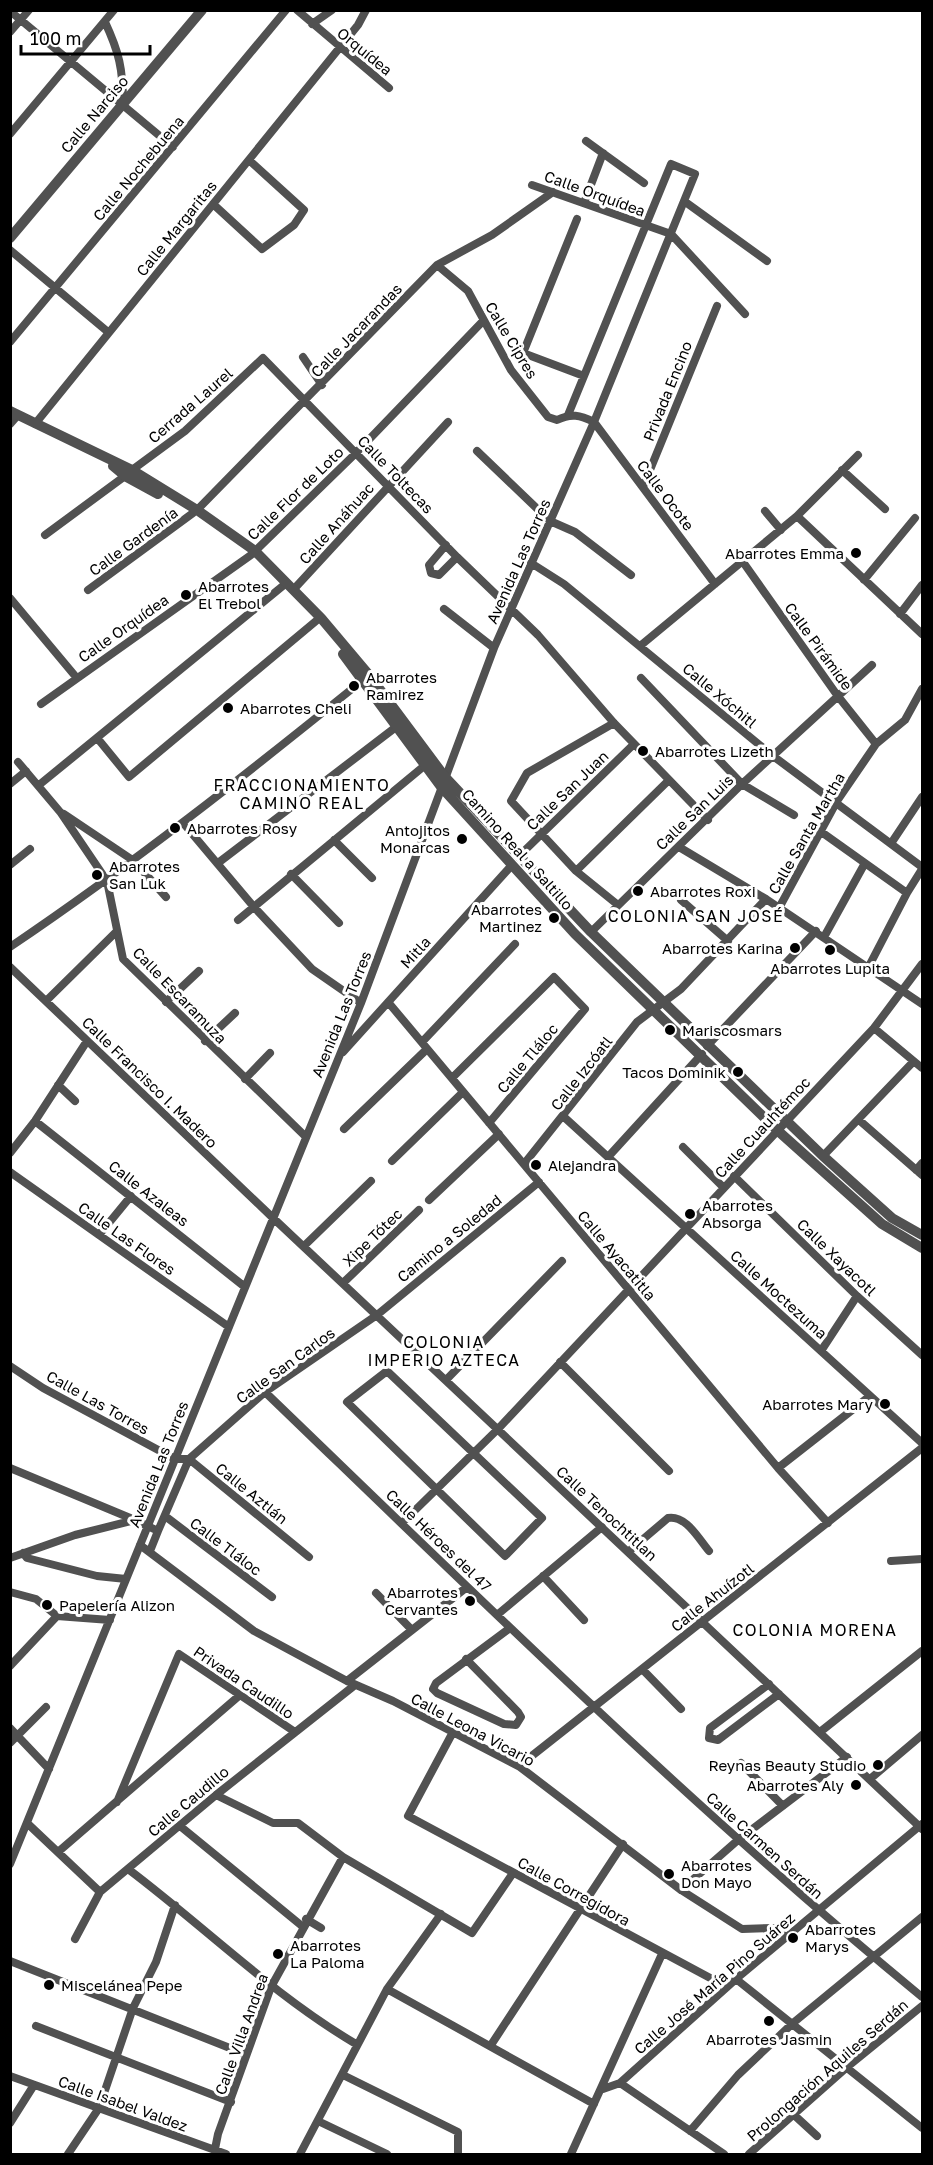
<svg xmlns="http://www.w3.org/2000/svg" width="933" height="2165" viewBox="0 0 933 2165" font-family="'Golos Text',sans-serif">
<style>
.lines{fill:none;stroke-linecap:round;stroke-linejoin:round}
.minor{stroke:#515151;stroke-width:8}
.tertiary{stroke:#515151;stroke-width:10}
.poi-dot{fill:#000;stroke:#fff;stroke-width:2}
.labels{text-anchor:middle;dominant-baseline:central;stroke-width:6;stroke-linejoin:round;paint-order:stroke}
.street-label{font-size:15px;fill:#000;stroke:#fff}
.poi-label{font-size:15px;fill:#000;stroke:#fff;text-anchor:start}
.neighbourhood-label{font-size:16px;letter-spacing:1.5px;fill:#000;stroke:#fff}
</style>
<rect width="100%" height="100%" fill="#fff"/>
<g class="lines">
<path class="minor" d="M297 10 389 88
M10 11 173 147
M105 22C119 52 123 69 123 103
M312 24 332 10
M10 32 29 10
M10 134 114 10
M586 141 644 183
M532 185 671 234 745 314
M684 201 767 261
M584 203 603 153
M213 204 262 249 294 225 304 210 249 160
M577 219 523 353 584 376
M10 250 108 332
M437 265 468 291 511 370 548 417 557 420C571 413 580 415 594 422L715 584
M10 342 286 10
M303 357 322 385
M10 424 18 415
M35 424 358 25 366 10
M477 451 550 521 575 532 631 575
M132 470 185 431 263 358 457 557 538 635 614 723 708 820
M842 470 885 509
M643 487 717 306
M197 510 437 265 492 235 553 192
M765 511 781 530
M797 516 922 634
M45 535 125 476
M446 545 429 565 431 573 439 575 457 557
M743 562 837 695 876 744
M531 563 564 584 773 756 922 867
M864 580 915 518
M294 589 448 422
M88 590 193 513
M10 598 76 677
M444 609 494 648
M900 614 922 585
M640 646 797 516 858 455
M641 678 742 784 794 815
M41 704 251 555 356 453 483 321
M614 723 527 773 511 801 576 871 618 905
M98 739 129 777 316 621
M18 762 61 813 107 881 123 959 306 1137
M10 784 26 771
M39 785 284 585
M64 814 134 861 166 897
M184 824 253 906 312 969 361 1003
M820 831 907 893
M334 840 372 878
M892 842 922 797
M679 847 766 899 922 1004
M519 856 634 744
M218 863 396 727
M10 865 30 849
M576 871 669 780
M291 874 339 923
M681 900 728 941
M779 908 837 801 876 744 905 720 922 689
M238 920 429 762
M591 932 742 784 872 665
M824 937 865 863
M10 947C133 864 248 773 363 680
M10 967 272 1217 922 1829
M868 968 907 893 922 869
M46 1001 117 931
M166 1002 199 971
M388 1002 778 1468 828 1523
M874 1028 922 1068
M205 1041 235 1013
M422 1042 515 944
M707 1046 816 931
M343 1052 512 865
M452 1078 554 977 585 1009 489 1123
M245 1079 270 1053
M58 1085 75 1101
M564 1117 922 1443
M859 1120 922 1175
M35 1121 245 1287
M344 1129 427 1049
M683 1147 723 1187
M10 1153 35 1121 87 1041
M823 1156 913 1062
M608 1157 702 1054
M392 1161 463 1092
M524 1164 637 1022 681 989 766 899
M916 1170 922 1163
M10 1172 229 1327
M734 1176 857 1296 922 1355
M429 1200 499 1134
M99 1235 131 1196
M304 1246 371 1181
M343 1283 419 1210
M821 1351 857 1296
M560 1362 669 1471
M10 1366 43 1388 175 1459H189L309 1557
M387 1371 542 1518 505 1556 347 1402Z
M446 1380 562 1261
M265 1392C480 1599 692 1808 922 1997
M10 1468 135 1520
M778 1468 870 1396
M165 1516 272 1597
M402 1523 498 1429 874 1028 922 964
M140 1545 254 1631 347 1681 393 1701 520 1767 681 1890 742 1929 774 1928 786 1937
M150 1551 158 1531
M628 1552 668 1518C686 1515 698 1538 709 1551
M23 1553 27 1558 97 1576 126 1579
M10 1558 75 1535 135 1520 158 1531 189 1459 265 1392 377 1315 539 1182
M891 1561 922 1559
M543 1576 584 1620
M10 1592 36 1599 57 1616 110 1620
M376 1593 411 1629
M497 1615 602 1527
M466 1659 518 1712 521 1717 516 1725 504 1724 437 1693 433 1689 436 1683 510 1628
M10 1666 57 1616
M642 1669 681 1709
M347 1681 467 1587
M769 1684 710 1728 709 1738 718 1740 779 1694
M10 1728 49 1769
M453 1732 408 1816 727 1987
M820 1732 922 1651
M10 1743 46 1707
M741 1763 783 1806
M519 1766 922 1448
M870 1779 922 1735
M216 1795 273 1823H298L343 1857 472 1933 513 1873
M117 1802 179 1654 295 1732
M27 1823 100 1892
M180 1826 302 1926
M58 1852 240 1695
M10 1864 361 1003 494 648 594 422 695 174 671 164 568 415
M128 1869C205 1927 273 1995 356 2044
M681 1890 738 1840 847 1757
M306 1919 321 1928
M75 1939 100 1892 216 1795 355 1685
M10 1961 245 2054
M736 1979 922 2128
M387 1989 594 2104
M36 2026 231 2102
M491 2045 623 1844
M343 2075 458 2132V2154
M10 2076 226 2154
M620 2083 724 2154
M603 2089 620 2083 736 1979 922 1824
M793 2114 817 2136
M318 2121 387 2154
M10 2123 34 2085
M690 2131 738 2075 793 2023 922 1917
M68 2154 99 2108 133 2008 156 1962 175 1905
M214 2154 218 2134 271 1987 343 1857
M300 2154 387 1989 441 1914
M571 2154 662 1954
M749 2154 846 2068 922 2006"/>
<path class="tertiary" d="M10 238 202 10
M10 411 132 470 197 510 255 551 321 618 369 675 445 777 591 932 823 1156 892 1218 922 1235
M113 466 125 476 158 494
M343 654 442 788 575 934 777 1130 882 1224 922 1248"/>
</g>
<g class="poi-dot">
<circle cx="856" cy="553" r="6"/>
<circle cx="186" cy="595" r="6"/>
<circle cx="354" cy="686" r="6"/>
<circle cx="228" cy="708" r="6"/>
<circle cx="643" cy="751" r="6"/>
<circle cx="175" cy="828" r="6"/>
<circle cx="462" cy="839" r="6"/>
<circle cx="97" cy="875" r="6"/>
<circle cx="638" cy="891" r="6"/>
<circle cx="554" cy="918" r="6"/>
<circle cx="795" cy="948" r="6"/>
<circle cx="830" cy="950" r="6"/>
<circle cx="670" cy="1030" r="6"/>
<circle cx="738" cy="1072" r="6"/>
<circle cx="536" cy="1165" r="6"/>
<circle cx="690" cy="1214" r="6"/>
<circle cx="885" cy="1404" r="6"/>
<circle cx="470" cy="1601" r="6"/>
<circle cx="47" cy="1605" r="6"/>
<circle cx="878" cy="1765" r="6"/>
<circle cx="856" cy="1785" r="6"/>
<circle cx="669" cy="1874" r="6"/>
<circle cx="793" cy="1938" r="6"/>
<circle cx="278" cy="1954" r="6"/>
<circle cx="49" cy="1985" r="6"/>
<circle cx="769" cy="2021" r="6"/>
</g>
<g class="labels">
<g class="street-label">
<text transform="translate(365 51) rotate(39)">Orquídea</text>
<text transform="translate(94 114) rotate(-50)">Calle Narciso</text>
<text transform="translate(138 168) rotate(-50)">Calle Nochebuena</text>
<text transform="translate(595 193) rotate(20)">Calle Orquídea</text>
<text transform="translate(176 228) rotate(-51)">Calle Margaritas</text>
<text transform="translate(356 330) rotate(-46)">Calle Jacarandas</text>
<text transform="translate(512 340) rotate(59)">Calle Cipres</text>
<text transform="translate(667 391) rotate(-68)">Privada Encino</text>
<text transform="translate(190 405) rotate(-41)">Cerrada Laurel</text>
<text transform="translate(396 474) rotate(46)">Calle Toltecas</text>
<text transform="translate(295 493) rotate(-44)">Calle Flor de Loto</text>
<text transform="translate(666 495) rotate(53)">Calle Ocote</text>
<text transform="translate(336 523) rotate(-48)">Calle Anáhuac</text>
<text transform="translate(133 541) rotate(-36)">Calle Gardenía</text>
<text transform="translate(518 561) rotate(-66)">Avenida Las Torres</text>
<text transform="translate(123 628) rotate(-35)">Calle Orquídea</text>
<text transform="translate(819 646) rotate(54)">Calle Pirámide</text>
<text transform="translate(720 695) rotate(40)">Calle Xóchitl</text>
<text transform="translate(567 790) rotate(-44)">Calle San Juan</text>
<text transform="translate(694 812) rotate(-44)">Calle San Luis</text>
<text transform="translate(806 833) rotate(-60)">Calle Santa Martha</text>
<text transform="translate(518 849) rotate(48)">Camino Real a Saltillo</text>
<text transform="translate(415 952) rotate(-48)">Mitla</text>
<text transform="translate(180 995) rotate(46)">Calle Escaramuza</text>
<text transform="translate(341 1014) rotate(-68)">Avenida Las Torres</text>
<text transform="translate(527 1058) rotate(-50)">Calle Tláloc</text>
<text transform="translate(581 1073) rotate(-52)">Calle Izcóatl</text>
<text transform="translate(150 1082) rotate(44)">Calle Francisco I. Madero</text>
<text transform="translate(762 1127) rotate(-47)">Calle Cuauhtémoc</text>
<text transform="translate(149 1193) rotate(38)">Calle Azaleas</text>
<text transform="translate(372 1237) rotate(-44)">Xipe Tótec</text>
<text transform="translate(127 1238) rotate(35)">Calle Las Flores</text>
<text transform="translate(449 1238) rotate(-39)">Camino a Soledad</text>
<text transform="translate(617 1255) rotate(50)">Calle Ayacatitla</text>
<text transform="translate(837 1257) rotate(44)">Calle Xayacotl</text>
<text transform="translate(779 1294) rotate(42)">Calle Moctezuma</text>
<text transform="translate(285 1365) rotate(-36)">Calle San Carlos</text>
<text transform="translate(98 1402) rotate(29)">Calle Las Torres</text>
<text transform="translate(158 1464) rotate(-68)">Avenida Las Torres</text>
<text transform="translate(252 1493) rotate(39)">Calle Aztlán</text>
<text transform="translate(607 1513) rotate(43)">Calle Tenochtitlan</text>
<text transform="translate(439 1540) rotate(44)">Calle Héroes del 47</text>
<text transform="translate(226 1546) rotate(37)">Calle Tláloc</text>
<text transform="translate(712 1597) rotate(-38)">Calle Ahuízotl</text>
<text transform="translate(244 1682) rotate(34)">Privada Caudillo</text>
<text transform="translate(473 1729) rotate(28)">Calle Leona Vicario</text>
<text transform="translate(188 1801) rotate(-40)">Calle Caudillo</text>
<text transform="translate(765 1845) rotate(42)">Calle Carmen Serdán</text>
<text transform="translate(574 1891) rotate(29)">Calle Corregidora</text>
<text transform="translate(714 1983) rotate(-41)">Calle José María Pino Suárez</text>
<text transform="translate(241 2034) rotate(-70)">Calle Villa Andrea</text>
<text transform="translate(827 2070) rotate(-41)">Prolongación Aquiles Serdán</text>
<text transform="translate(123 2103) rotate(20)">Calle Isabel Valdez</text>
</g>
<g class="poi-label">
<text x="844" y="553" text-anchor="end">Abarrotes Emma</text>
<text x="198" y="586">Abarrotes<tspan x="198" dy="17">El Trebol</tspan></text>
<text x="366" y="677">Abarrotes<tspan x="366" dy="17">Ramirez</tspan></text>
<text x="240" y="708">Abarrotes Cheli</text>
<text x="655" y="751">Abarrotes Lizeth</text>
<text x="187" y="828">Abarrotes Rosy</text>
<text x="450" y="830" text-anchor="end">Antojitos<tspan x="450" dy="17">Monarcas</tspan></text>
<text x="109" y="866">Abarrotes<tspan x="109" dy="17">San Luk</tspan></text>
<text x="650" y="891">Abarrotes Roxi</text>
<text x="542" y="909" text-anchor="end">Abarrotes<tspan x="542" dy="17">Martinez</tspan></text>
<text x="783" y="948" text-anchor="end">Abarrotes Karina</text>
<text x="830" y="968" text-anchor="middle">Abarrotes Lupita</text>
<text x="682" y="1030">Mariscosmars</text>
<text x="726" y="1072" text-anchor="end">Tacos Dominik</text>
<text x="548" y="1165">Alejandra</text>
<text x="702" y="1205">Abarrotes<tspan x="702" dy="17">Absorga</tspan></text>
<text x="873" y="1404" text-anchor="end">Abarrotes Mary</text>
<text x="458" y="1592" text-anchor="end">Abarrotes<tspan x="458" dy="17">Cervantes</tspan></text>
<text x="59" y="1605">Papelería Alizon</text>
<text x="866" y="1765" text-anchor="end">Reynas Beauty Studio</text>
<text x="844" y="1785" text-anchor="end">Abarrotes Aly</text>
<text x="681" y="1865">Abarrotes<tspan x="681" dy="17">Don Mayo</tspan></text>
<text x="805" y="1929">Abarrotes<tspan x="805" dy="17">Marys</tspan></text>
<text x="290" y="1945">Abarrotes<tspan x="290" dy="17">La Paloma</tspan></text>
<text x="61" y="1985">Miscelánea Pepe</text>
<text x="769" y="2039" text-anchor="middle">Abarrotes Jasmin</text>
</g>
<g class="neighbourhood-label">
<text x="302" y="785">FRACCIONAMIENTO<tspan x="302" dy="18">CAMINO REAL</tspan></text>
<text x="696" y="916">COLONIA SAN JOSÉ</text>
<text x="444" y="1342">COLONIA<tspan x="444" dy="18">IMPERIO AZTECA</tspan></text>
<text x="815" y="1630">COLONIA MORENA</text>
</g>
</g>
<rect width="933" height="2165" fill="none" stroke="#000000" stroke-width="24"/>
<path d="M21 45v9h129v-9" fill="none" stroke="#000000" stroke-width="3"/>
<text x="30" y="45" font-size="18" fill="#000000" stroke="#ffffff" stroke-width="4.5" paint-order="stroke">100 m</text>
</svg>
